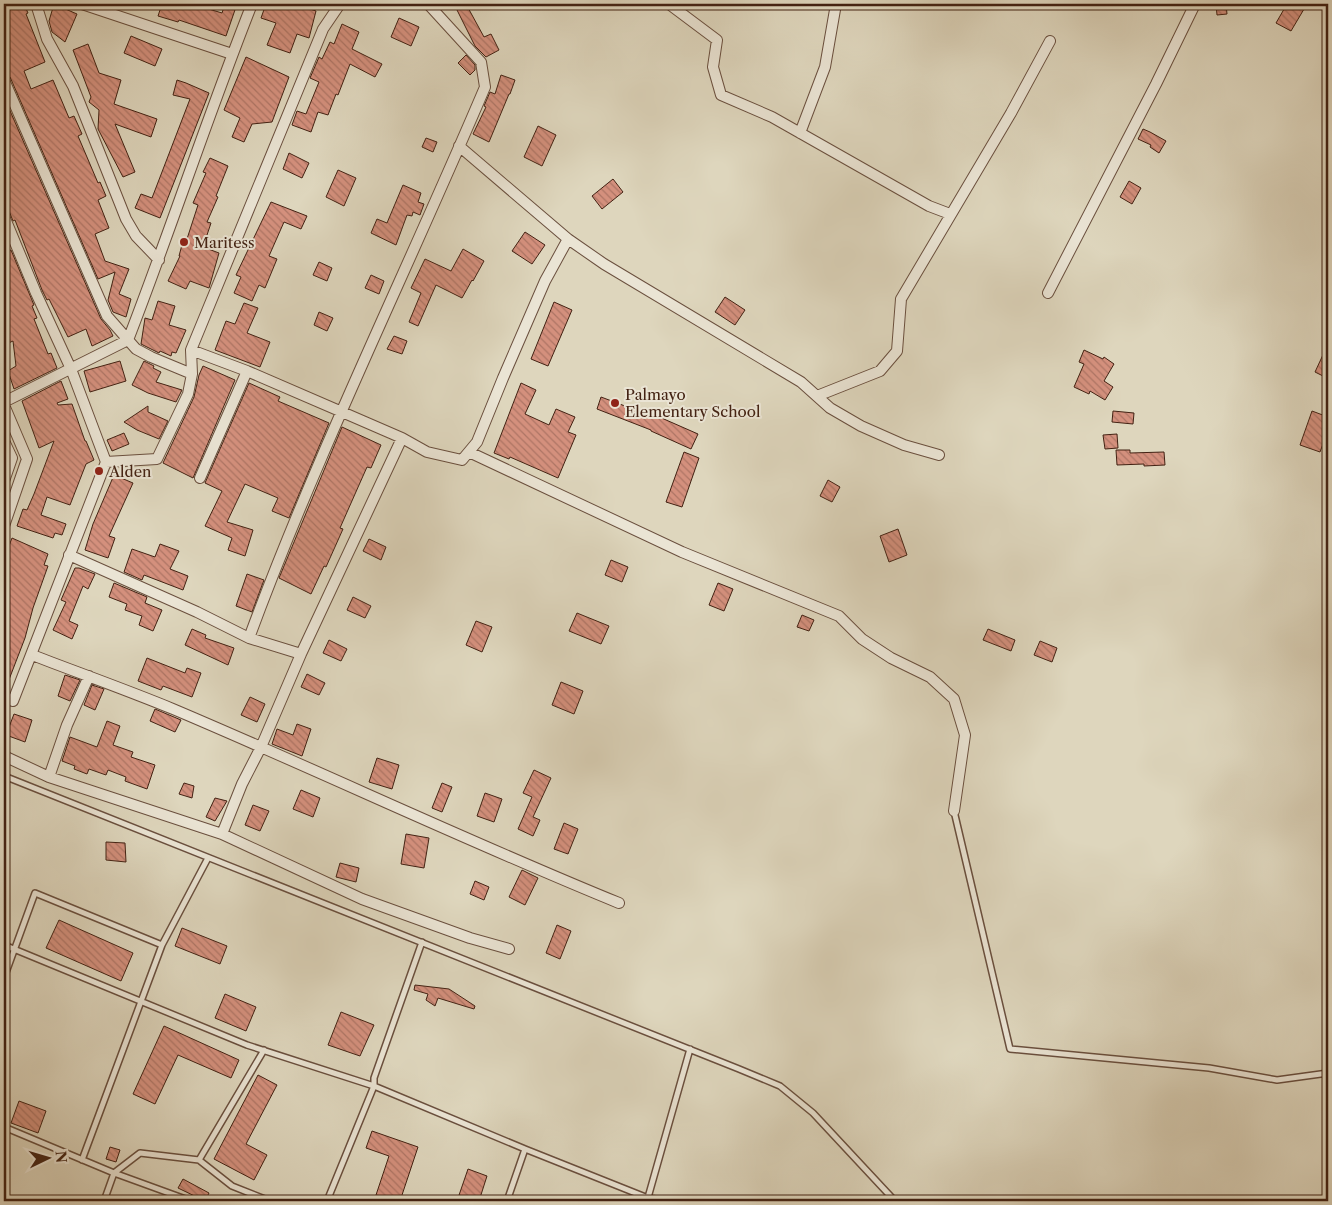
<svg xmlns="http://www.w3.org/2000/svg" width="1332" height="1205" viewBox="0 0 1332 1205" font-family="'Libre Caslon Text',serif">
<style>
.building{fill:url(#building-back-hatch);stroke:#432213}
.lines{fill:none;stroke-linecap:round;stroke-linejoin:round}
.lane-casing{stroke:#6a4f3e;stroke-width:8}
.street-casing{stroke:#6a4f3e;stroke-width:12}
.lane{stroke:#eae4d4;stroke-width:5}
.street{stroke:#eae4d4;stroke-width:10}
.poi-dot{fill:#8f2418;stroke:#eae4d4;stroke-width:2}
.labels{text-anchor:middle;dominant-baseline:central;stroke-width:4;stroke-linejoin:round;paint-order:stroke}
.poi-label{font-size:15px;fill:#432213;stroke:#eae4d4;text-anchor:start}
</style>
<defs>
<pattern id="building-back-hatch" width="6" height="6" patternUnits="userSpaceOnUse" patternTransform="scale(1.25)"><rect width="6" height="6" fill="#d4907d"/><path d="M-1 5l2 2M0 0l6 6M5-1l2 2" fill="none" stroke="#ae7565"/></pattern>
</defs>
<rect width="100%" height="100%" fill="#ded6bd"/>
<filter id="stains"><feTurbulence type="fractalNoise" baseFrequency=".004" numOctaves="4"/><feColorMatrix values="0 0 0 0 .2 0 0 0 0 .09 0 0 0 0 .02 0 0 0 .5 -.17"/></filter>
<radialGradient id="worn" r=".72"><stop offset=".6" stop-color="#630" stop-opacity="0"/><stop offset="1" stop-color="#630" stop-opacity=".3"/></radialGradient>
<path class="building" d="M4 4H24L28 13 26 14 45 62 24 71 31 89 53 80 69 118 74 116 82 134 78 136 98 183 100 182 106 196 98 200 109 228 95 234 105 261 129 269 119 294 131 299 126 317 113 312 108 300 115 272 98 279 10 77 4 73Z
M54 4 77 14 65 42 52 32 49 21Z
M162 4H203L202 7 222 13 225 4H237L226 36 179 20 178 22 158 16Z
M266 4H294L316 11 309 38 297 34 290 53 267 45 276 23 261 18Z
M454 4H466L484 37 491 34 499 50 486 57 475 46Z
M1216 4H1226L1227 14 1217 15Z
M1287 4H1307L1291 31 1276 23Z
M399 18 419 27 411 46 391 37Z
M342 24 359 32 352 49 382 64 375 77 350 64 338 95 336 94 328 115 318 112 311 132 292 125 297 111 306 114 319 82 310 78 319 57 322 59 330 42 334 44Z
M131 36 162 49 155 66 124 53Z
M88 44 99 73 121 80 114 104 157 119 151 137 115 124 135 172 123 177 98 129 99 110 89 102 91 97 73 50Z
M466 55 475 65V70L470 75 458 63Z
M246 57 289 77 272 122 252 124 244 142 232 137 240 118 224 110Z
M501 75 515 80 510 94H509L489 142 473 134 486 107 484 106 490 92 495 94Z
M177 80 186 83 209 93 160 218 135 208 141 194 152 198 190 99 173 95Z
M4 97 101 319 110 330 113 336 92 346 86 329 68 337 49 299 47 300 42 290 15 220 13 221 9 211 4 209V203L7 202 4 194Z
M538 126 556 135 542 166 524 157Z
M1143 129 1150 132 1166 141 1159 153 1150 147 1151 145 1138 139Z
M426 138 437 142 433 152 422 147Z
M289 153 309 163 302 178 283 169Z
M210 158 228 166 216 196 218 197 207 222 211 223 203 247 219 253 209 288 190 281 186 289 168 281 180 256H179L183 241 186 242 198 205 193 203 206 173 203 172Z
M338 170 356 178 344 206 326 197Z
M613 179 623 192 602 209 592 196Z
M1129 181 1141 188 1132 204 1120 197Z
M403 185 421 193 418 202 424 204 420 215 413 212 412 216 407 215 396 245 371 233 377 219 387 223Z
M271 202 307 216 301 229 284 222 269 256 277 259 265 288 259 285 252 301 234 293 241 277 236 275Z
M525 232 545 245 532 264 512 251Z
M463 249 484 261 473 281 472 280 462 298 436 285 418 326 409 322 421 293 411 288 425 259 451 271Z
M11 250 34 305 32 306 37 318 34 319 48 354 51 353 57 368 14 389 8 371 16 366 13 341 4 345V252Z
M319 262 332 268 327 281 313 275Z
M371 275 384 281 379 294 365 288Z
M725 297 745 310 735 325 715 312Z
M158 301 175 306 169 325 186 330 176 353 172 352 171 356 160 351 159 353 141 344 145 318 152 320Z
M554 302 572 310 548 366 531 359Z
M244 303 258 308 247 333 270 342 260 367 215 350 226 321 235 324Z
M319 312 333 318 327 331 314 325Z
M394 336 407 341 402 354 387 349Z
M1328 344V371L1325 377 1315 372Z
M1084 350 1103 359 1104 357 1114 364 1104 381 1113 387 1105 400 1090 391 1089 394 1074 387 1084 364 1079 362Z
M120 361 126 381 90 392 84 371Z
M144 361 154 366 153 368 161 372 156 382 182 390 176 402 148 393 132 385Z
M203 366 235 380 193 478 163 463 194 397 199 375Z
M61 381 68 399 57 403 58 405 72 404 85 441H86L94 460 86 464 70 505 47 497 41 515 66 524 62 535 55 533 53 538 17 526 23 509 27 510 34 494 54 441 39 448 22 401Z
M249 383 280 397 278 401 329 423 289 518 272 511 278 498 245 484 227 522 253 530 245 556 228 550 232 538 205 526 222 491 205 483Z
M521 383 536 390 525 414 549 425 556 409 575 417 568 432 576 435 558 478 510 457 509 459 494 453Z
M601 397 657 418V416L698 434 691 449 651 431V430L597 409Z
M148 406V412L168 421 159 439 137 430 124 422Z
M1113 411 1134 413 1133 424 1112 422Z
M1312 411 1328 417V430L1320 452 1300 445Z
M342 427 381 445 371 468 367 467 359 485 340 528 343 529 326 567 324 566 311 594 279 578Z
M124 433 129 444 112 451 107 440Z
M1117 434 1118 448 1105 449 1103 435Z
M1116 450H1130V453L1164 452 1165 465 1144 466V464L1117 465Z
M684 452 699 458 682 507 666 502Z
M114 475 133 483 109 536 115 538 108 558 85 550 93 524Z
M828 480 840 487 832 502 820 496Z
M898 529 907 555 889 562 880 536Z
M12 538 48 554 44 565 48 566 33 608 25 638 5 690H4V559Z
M369 539 386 547 381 560 363 551Z
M160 544 179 551 170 569 188 576 183 590 144 575 142 580 124 572 132 549 155 557Z
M611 560 628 567 622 582 605 575Z
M75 568H79L95 574 88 589 83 586 69 621 78 625 72 639 53 630 66 602 61 600Z
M247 574 264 580 252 612 236 606Z
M114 583 147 597 145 603 162 610 153 631 139 625 142 616 125 610 127 604 109 597Z
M718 583 733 589 724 611 709 605Z
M353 597 371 606 365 618 347 610Z
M577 613 609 626 601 644 569 631Z
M802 615 814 620 809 631 797 627Z
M476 621 492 627 482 652 466 645Z
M192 629 206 635 205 638 234 648 228 665 185 645Z
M988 629 1015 640 1011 651 983 640Z
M329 640 347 649 341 661 323 653Z
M1040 641 1057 648 1052 662 1034 655Z
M147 658 185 673 187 668 201 673 192 697 163 686 161 690 138 681Z
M307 674 325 683 319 695 301 687Z
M65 675 80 680 70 701 58 696Z
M561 682 583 691 574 714 552 705Z
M92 685 104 689 95 710 84 705Z
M250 697 265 704 257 722 241 715Z
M155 709 181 720 175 732 150 721Z
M14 714 32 720 25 742 6 735Z
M107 721 120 726 113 745 133 752 131 757 155 765 147 789 125 781 126 777 108 770 106 775 89 769 87 774 74 769 75 766 62 761 70 737 97 747Z
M297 724 311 729 302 756 272 744 277 729 293 735Z
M377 758 399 765 392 789 369 782Z
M534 770 551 778 533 817 540 820 533 836 518 829 532 797 523 793Z
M184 783 194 786 192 798 179 794Z
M442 783 452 787 442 812 432 808Z
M301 790 320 798 313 817 293 809Z
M485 793 502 799 494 822 477 816Z
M215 798 227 801 215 821 206 817Z
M253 805 269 811 260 831 245 825Z
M564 823 578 829 568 854 554 849Z
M406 834 429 838 424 868 401 864Z
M106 842 125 843 126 862 106 860Z
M340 863 359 868 356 882 336 877Z
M522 870 538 878 525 905 509 897Z
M475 881 489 887 484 900 470 894Z
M59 920 133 953 121 981 46 948Z
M557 925 571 931 560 959 546 953Z
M182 928 227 946 220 964 175 946Z
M415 985 449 989 475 1006 474 1009 438 998 435 1006 426 1000 428 994 414 990Z
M225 994 256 1007 246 1031 215 1018Z
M341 1012 374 1025 360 1056 328 1045Z
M164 1026 239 1060 231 1078 178 1055 155 1104 133 1094Z
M258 1075 277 1085 246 1144 267 1155 254 1180 214 1159Z
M19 1101 46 1111 38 1133 11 1123Z
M372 1131 418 1147 400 1201H374L389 1156 366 1148Z
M110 1147 120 1150 116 1162 106 1159Z
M468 1169 487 1176 479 1201H457Z
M183 1179 209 1193 205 1201 178 1188Z"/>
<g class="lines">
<g class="lane-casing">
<path id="lane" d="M4 776 739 1069 780 1086 813 1113 895 1201
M954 811 1010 1049 1209 1068 1277 1080 1328 1073
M4 945 247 1045 374 1086 525 1149 507 1201
M4 978 35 893 162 945
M4 1127 114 1173 191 1201
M525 1149 648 1198 670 1201
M82 1160 162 945 208 858
M199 1160 264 1050
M104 1201 114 1173 140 1153 199 1160 232 1186 270 1201
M327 1201 374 1086V1078L422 942
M647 1201 690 1049"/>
</g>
<g class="street-casing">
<path id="street" d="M36 4 47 39 73 86 126 219 136 236 159 260
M82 4 232 54
M669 4 717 40 713 67 721 95 772 117 929 206 950 214
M4 80 107 316 136 349 151 357 192 374 191 350 323 29 340 4
M800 133 825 67 836 4
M459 146 568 239 604 264 801 382 830 408 861 426 904 445 939 455
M4 216 36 293 71 369 106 462 13 701 4 698
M1048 293 1156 84 1195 4
M191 350 247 371 342 412 402 438 427 452 462 460 477 442 503 378 545 281 568 239
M817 396 880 371 897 351 901 299 1011 113 1050 41
M4 402 128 340C171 229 208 115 252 4
M4 405 27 459 4 526
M4 441 12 458 4 481
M469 452 682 552 839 616 862 639 891 658 930 677 954 699 965 735 954 811
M106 462 157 459 188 394 192 374
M200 478 247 371
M69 555 197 612 249 638C318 451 407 271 485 87L481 62 428 4
M249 638 301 654
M32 655C79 673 127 690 173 709 322 772 469 842 619 903
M4 756 49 777 222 834 362 899 470 938 509 949
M49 777 67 725 89 676
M222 834 242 784 261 747 301 654 402 438"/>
</g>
<use href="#lane" class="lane"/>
<use href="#street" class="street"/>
</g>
<g class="poi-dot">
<circle cx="184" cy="242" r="5"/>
<circle cx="615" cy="403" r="5"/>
<circle cx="99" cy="471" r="5"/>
</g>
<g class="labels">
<g class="poi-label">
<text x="194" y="242">Maritess</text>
<text x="625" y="394">Palmayo<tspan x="625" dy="17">Elementary School</tspan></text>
<text x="109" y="471">Alden</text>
</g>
</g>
<rect width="1332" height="1205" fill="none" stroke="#ded6bd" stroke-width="20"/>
<rect x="5" y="5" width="1322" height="1195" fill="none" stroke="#432213" stroke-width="2.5"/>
<rect x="10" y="10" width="1312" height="1185" fill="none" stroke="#432213"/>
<g transform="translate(48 1158) rotate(85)" stroke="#eae4d4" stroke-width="4" paint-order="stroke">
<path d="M0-4L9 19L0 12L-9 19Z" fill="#432213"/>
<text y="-8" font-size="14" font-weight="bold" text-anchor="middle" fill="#432213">N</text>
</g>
<rect width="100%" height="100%" filter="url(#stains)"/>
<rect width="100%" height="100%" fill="url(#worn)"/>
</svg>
